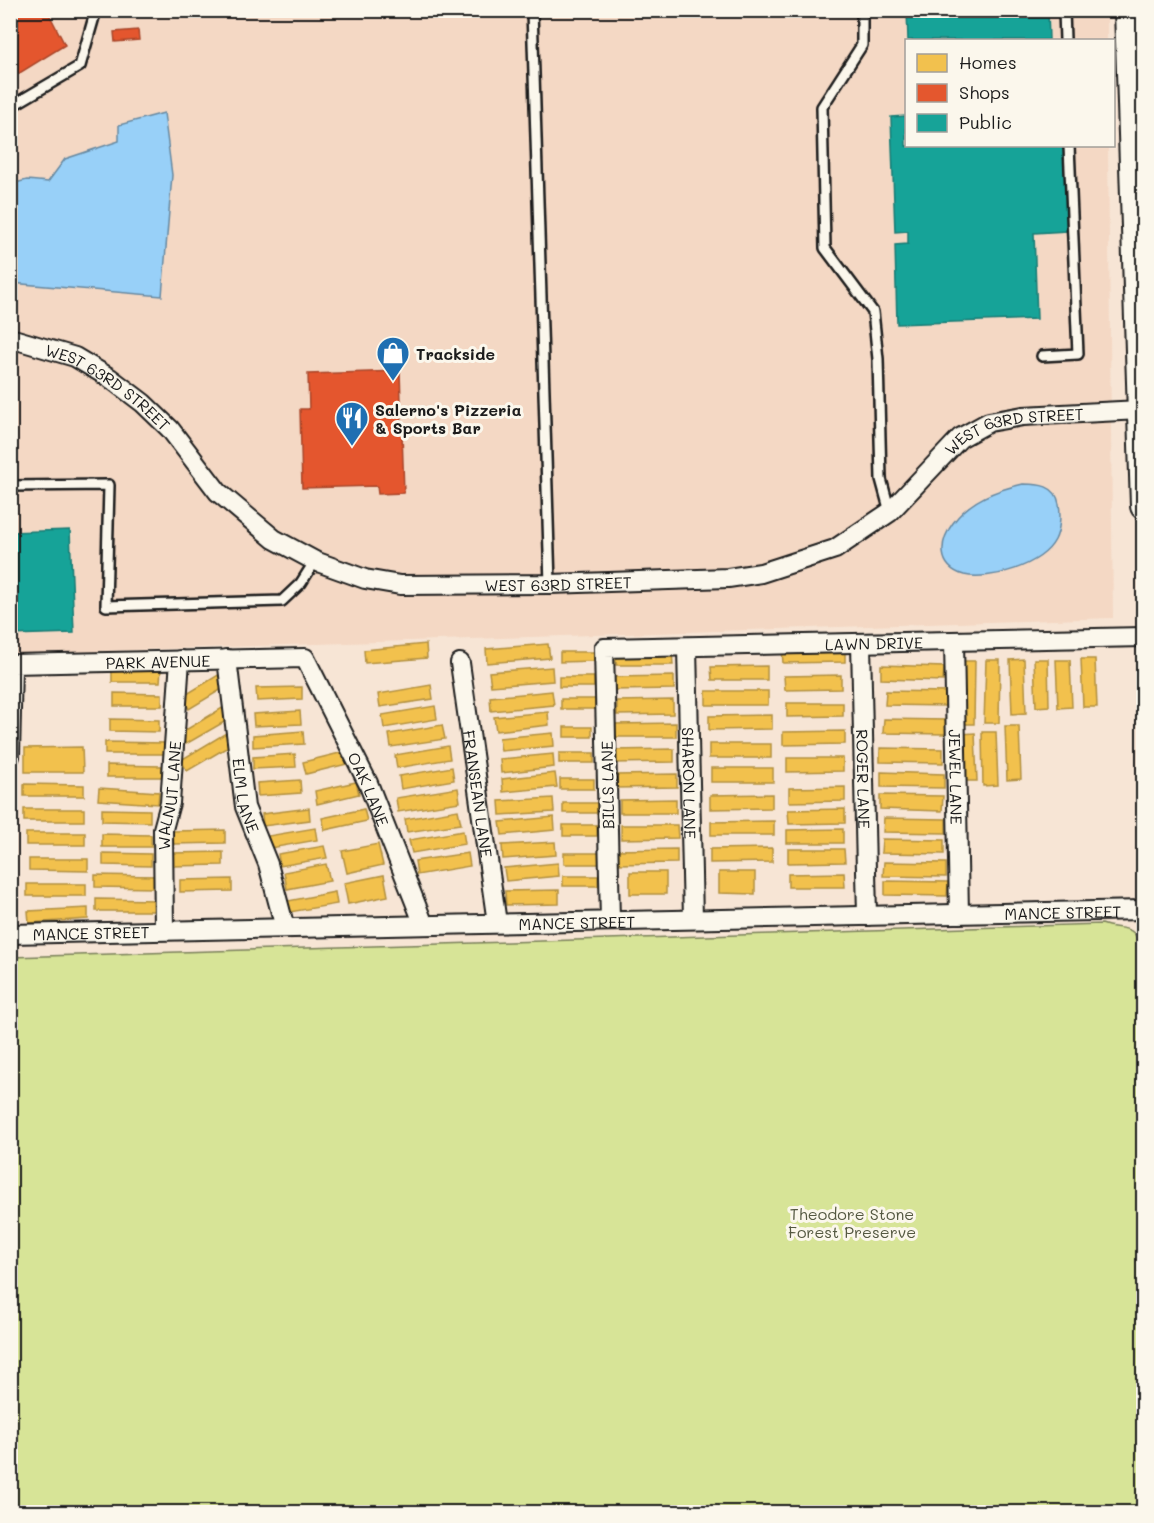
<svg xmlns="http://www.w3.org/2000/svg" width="1154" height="1523" viewBox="0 0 1154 1523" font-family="Mali,sans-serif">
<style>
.built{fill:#f4d8c4}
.green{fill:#d7e497;stroke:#7a805a;stroke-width:1.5}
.water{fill:#98d0f8;stroke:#6688a0;stroke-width:1.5}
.homes{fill:#f2c14e;stroke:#b2903f;stroke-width:1.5}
.shops{fill:#e4572e;stroke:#a84529;stroke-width:1.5}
.public{fill:#17a398;stroke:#187a73;stroke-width:1.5}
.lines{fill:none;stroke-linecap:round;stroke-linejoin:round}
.lane-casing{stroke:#1c1c1c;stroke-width:14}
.street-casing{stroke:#1c1c1c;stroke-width:22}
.secondary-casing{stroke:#1c1c1c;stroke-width:30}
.lane{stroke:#fbf7ec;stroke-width:9}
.street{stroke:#fbf7ec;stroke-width:18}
.secondary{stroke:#fbf7ec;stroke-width:26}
.labels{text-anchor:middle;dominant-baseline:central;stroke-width:6;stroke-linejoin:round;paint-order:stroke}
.poi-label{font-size:16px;font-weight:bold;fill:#1c1c1c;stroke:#fbf7ec;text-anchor:start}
.street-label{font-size:16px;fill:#1c1c1c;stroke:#fbf7ec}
.park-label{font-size:16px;fill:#545841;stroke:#fbf7ec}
</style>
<rect width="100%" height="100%" fill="#f7e5d5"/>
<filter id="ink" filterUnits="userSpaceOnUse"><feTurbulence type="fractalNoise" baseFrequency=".0167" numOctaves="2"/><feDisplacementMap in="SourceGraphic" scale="12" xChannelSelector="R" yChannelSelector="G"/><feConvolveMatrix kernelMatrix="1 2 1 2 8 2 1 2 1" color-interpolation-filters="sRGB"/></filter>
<g filter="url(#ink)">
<path class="built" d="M10 11H1107V40H906V146H1108L1113 618 11 654Z"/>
<path class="green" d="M1102 924C1118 931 1135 922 1139 945L1144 1106 1143 1512H11V957Z"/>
<path class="water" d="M164 113 172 175 162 296 11 283V184L27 180 48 182 65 159 119 141V125Z
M1023 484C1039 484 1056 485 1059 504 1061 515 1060 530 1055 540 1042 565 990 581 964 575 937 567 939 542 953 523 970 500 996 490 1023 484Z"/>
<path class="homes" d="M426 644 427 658 365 663 364 650Z
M548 644 550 658 487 663 486 649Z
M845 649V662L783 663 782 650Z
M672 651 673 665H616V652Z
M560 652H594V661L560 662Z
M1024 659 1026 713 1012 714 1010 660Z
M1034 659H1048L1049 706 1036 707Z
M1081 659H1095L1097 707H1083Z
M986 660H1000L999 723H984Z
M1056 660H1070L1072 707 1058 708Z
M961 661H975L974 724H960Z
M881 665 944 667 943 681 881 679Z
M767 666V680H712L711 667Z
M552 667 553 681 491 686 489 672Z
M112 669 161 670 160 682H112Z
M220 674 227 686 189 709 182 697Z
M841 675V689L785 690 784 676Z
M674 676V689L612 690V677Z
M559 677H594V687H559Z
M431 685 433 699 380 707 378 694Z
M302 687V699L257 701 256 688Z
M552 691 554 705 491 711 490 697Z
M706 691H768V705H706Z
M886 691 948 692V706L885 705Z
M114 693 162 694V706H114Z
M561 699H595V709H561Z
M673 700V714L617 715V701Z
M787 703H843V716L787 717Z
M435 706 437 719 384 728 382 715Z
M224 707 231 718 186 744 179 734Z
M300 711 301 724 254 726 253 714Z
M548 712 549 725 496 731 494 717Z
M772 715V729L709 730V716Z
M110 719 159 720V732L110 731Z
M884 719 946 720V734L883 733Z
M676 723V737H614V724Z
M442 725 445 739 391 747 389 734Z
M1005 726H1019L1021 779 1007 780Z
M564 727H592V737H564Z
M303 731 304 744 253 747V735Z
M845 731V744L783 745V732Z
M982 732H996L998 785 983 786Z
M226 733 233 744 187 771 181 760Z
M553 733 554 746 501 751 499 738Z
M975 733 977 781H963L961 734Z
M105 742 165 743V754H105Z
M709 744H771V758H709Z
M448 746 450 759 397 768 395 755Z
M82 747 83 772H25V748Z
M880 748 943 749V763L880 762Z
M674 749V762L612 763V750Z
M344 752 347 764 306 774 303 762Z
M559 753H594V763H559Z
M295 754 296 767 253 769V757Z
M553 754 554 767 501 773 500 759Z
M787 758H843V771L787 772Z
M107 765 162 766V777H107Z
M452 767 454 780 401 789 399 776Z
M711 768H773V782H711Z
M881 772 944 774V788L881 787Z
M555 773 557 787 503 792 502 779Z
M677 774V787L615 788V775Z
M560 779H594V789H560Z
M300 780 301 793 258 796 257 783Z
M356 782 359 794 317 804 315 791Z
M24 784 84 785V796H24Z
M845 787V801L789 802V788Z
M99 788 159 792 158 804 98 800Z
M458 788 460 802 398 812 396 798Z
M772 794V808L710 809V795Z
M880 795 943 796 942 811 880 809Z
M553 798 554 812 500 815 499 801Z
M676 799V813H620V800Z
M563 803H597V813H563Z
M309 808 310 820 263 826 262 814Z
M24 809H84V821H24Z
M102 809 150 810V822L102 821Z
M364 809 367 821 325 830 322 818Z
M845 809V823L789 824 788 810Z
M458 810 461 824 407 832 405 819Z
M554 817 555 830 502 835 500 822Z
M884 818 946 819V833L883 832Z
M774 821V835H711V822Z
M563 825H597V836H563Z
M621 825H677L678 838 621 839Z
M315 828 317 840 271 848 268 836Z
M843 829V843H787V830Z
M225 830V843L173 844V831Z
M463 831 465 844 412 853 409 840Z
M26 833H85V845H26Z
M102 834 151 835V847H102Z
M882 839 944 840V854L881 853Z
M555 842 556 855 503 859 502 845Z
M378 844 383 865 347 873 342 851Z
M324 846 327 858 280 866 278 854Z
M772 848V862L710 863V849Z
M677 849V863L615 864V850Z
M788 849H844L845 862 788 863Z
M223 852V865L171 866V853Z
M103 853 151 854V866L103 865Z
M468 853 470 866 417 875 415 861Z
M564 853H599V864H564Z
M29 859H88V871L29 870Z
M884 862 946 863V877L883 876Z
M558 863 559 876 506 881 504 868Z
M326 864 330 881 287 889 284 872Z
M630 872H666V894H630Z
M719 872H755V894L719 893Z
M844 873 845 887H788V874Z
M95 875 155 876V888L95 887Z
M384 875 388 896 348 904 344 883Z
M563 876H598V886H563Z
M232 879V891L180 892V880Z
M885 881 948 882 947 896 885 895Z
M27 884H86V896H27Z
M559 890V904L506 905 505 891Z
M335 892 337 904 290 912 288 901Z
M96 899 156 900V911H96Z
M88 908V919L29 923 28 911Z"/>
<path class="shops" d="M10 10H47L65 45 10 79Z
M138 30 139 40 115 42 114 32Z
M400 371 404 493 378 494 377 486 302 488 300 409H309L308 374Z"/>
<path class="public" d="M907 10H1048L1049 40H908Z
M906 116V146H1064L1067 231 1034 233 1037 319 897 324 895 245 908 244V231L895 232 891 117Z
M70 530 74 633 10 635V532Z"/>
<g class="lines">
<g class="lane-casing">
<path id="lane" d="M532 10 550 584
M862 10V45L822 107 825 248 873 312 878 359 881 479 890 512
M1064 10 1065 40
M10 107 80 66 96 10
M1042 356 1078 354 1069 146
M10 486 109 485 106 606 282 601 301 583 315 561"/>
</g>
<g class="street-casing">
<g id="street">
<path id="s1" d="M10 338 75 357 110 378 143 403 170 429 218 492 274 539 315 561 365 579 400 585 550 584 728 578 761 573 835 549 890 512 960 438 989 422 1023 416 1140 410"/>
<path id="s2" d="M954 641 959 914"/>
<path id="s3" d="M861 643 867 916"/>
<path id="s4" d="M687 647 693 919"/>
<path id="s5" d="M227 659 245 807 268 864 285 928"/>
<path id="s6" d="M460 663 497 923"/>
<path id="s7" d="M10 756 12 664 305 658 368 783 424 925"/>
<path id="s8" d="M610 921 604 648 1144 637"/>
<path id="s9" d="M164 930 163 829 170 803 180 660"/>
<path id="s10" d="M10 934 1144 910"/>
</g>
</g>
<g class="secondary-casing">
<path id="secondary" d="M1128 10 1144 506"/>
</g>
<use href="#lane" class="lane"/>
<use href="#street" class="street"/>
<use href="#secondary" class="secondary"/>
</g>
</g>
<defs>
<g id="shop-pin" transform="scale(1.725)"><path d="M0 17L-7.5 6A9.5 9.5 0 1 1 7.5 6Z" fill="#1f6fb2" stroke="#fbf7ec"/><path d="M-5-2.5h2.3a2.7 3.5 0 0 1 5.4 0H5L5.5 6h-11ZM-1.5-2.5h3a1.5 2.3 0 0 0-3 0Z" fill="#fff"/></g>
<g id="restaurant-pin" transform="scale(1.725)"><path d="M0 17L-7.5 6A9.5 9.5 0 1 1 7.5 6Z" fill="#1f6fb2" stroke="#fbf7ec"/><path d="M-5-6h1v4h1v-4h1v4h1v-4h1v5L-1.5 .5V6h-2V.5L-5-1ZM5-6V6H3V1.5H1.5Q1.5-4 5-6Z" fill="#fff"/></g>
</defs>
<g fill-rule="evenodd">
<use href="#shop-pin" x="393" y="353"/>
<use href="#restaurant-pin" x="352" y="418"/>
</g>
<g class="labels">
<g class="poi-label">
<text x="416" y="353">Trackside</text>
<text x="375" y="409">Salerno's Pizzeria<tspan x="375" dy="18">&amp; Sports Bar</tspan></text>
</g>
<g class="street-label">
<text stroke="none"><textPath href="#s1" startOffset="111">WEST 63RD STREET</textPath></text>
<text stroke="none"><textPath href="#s1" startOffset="1137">WEST 63RD STREET</textPath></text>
<text stroke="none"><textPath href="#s1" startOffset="633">WEST 63RD STREET</textPath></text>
<text stroke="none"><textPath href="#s8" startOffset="543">LAWN DRIVE</textPath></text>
<text stroke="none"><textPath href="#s7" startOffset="238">PARK AVENUE</textPath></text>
<text stroke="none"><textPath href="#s2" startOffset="136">JEWEL LANE</textPath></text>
<text stroke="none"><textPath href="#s3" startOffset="136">ROGER LANE</textPath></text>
<text stroke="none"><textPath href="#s4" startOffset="136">SHARON LANE</textPath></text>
<text transform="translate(607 785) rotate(-91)">BILLS LANE</text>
<text stroke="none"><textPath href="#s7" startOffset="531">OAK LANE</textPath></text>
<text stroke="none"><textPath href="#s6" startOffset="132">FRANSEAN LANE</textPath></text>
<text stroke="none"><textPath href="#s9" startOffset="135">WALNUT LANE</textPath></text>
<text stroke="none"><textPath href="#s5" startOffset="138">ELM LANE</textPath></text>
<text stroke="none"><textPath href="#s10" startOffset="1053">MANCE STREET</textPath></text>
<text stroke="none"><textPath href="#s10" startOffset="567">MANCE STREET</textPath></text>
<text stroke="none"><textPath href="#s10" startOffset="81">MANCE STREET</textPath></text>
</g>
<g class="park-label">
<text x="852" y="1213">Theodore Stone<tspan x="852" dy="18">Forest Preserve</tspan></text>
</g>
</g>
<rect width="1154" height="1523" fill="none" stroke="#fbf7ec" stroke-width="36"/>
<rect x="18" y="18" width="1118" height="1487" fill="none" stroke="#1c1c1c" stroke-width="2" filter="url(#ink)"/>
<rect x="905" y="39" width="210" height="108" fill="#fbf7ec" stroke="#a29f99" stroke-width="1.5"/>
<rect x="917" y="54" width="30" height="18" fill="#f2c14e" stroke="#a29f99" stroke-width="1.5"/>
<text x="959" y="69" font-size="18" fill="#1c1c1c">Homes</text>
<rect x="917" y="84" width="30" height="18" fill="#e4572e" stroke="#a29f99" stroke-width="1.5"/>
<text x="959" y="99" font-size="18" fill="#1c1c1c">Shops</text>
<rect x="917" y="114" width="30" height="18" fill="#17a398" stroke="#a29f99" stroke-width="1.5"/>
<text x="959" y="129" font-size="18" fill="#1c1c1c">Public</text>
</svg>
